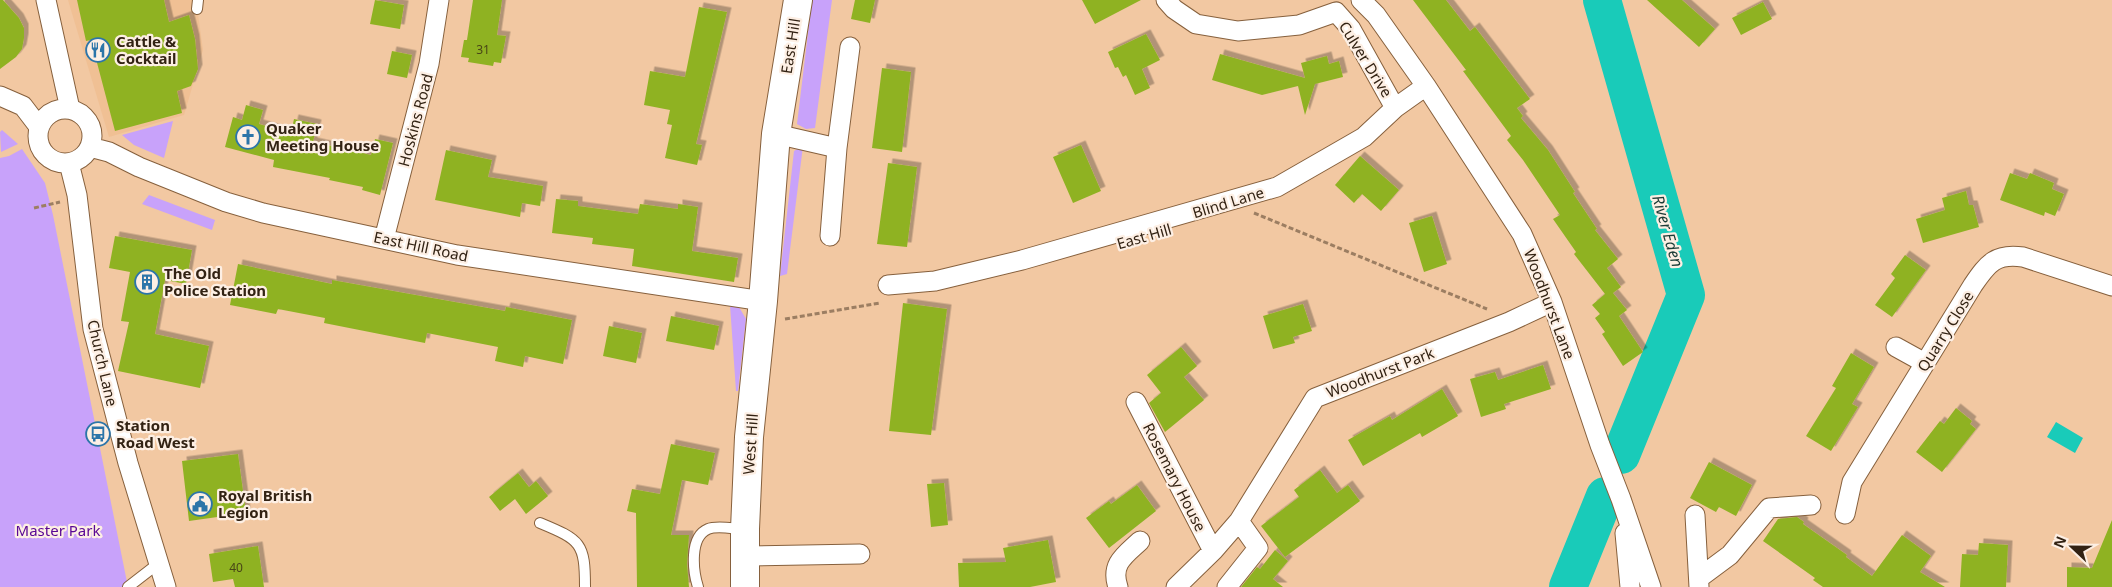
<svg xmlns="http://www.w3.org/2000/svg" width="2112" height="587" viewBox="0 0 2112 587" font-family="'Noto Sans',sans-serif">
<style>
.built{fill:#f0c094}
.green{fill:#c8a2fa}
.water{fill:#19cbb9}
.lines{fill:none;stroke-linecap:round;stroke-linejoin:round}
.river{stroke:#19cbb9;stroke-width:38}
.building{fill:#8fb224;filter:url(#shadow)}
.lane-casing{stroke:#86603d;stroke-width:12}
.street-casing{stroke:#86603d;stroke-width:21}
.primary-casing{stroke:#86603d;stroke-width:30}
.path{stroke:#9c7e62;stroke-width:3;stroke-dasharray:5 2.5;stroke-linecap:butt}
.lane{stroke:#fff;stroke-width:10}
.street{stroke:#fff;stroke-width:19}
.primary{stroke:#fff;stroke-width:28}
.labels{text-anchor:middle;dominant-baseline:central;stroke-width:4.5;stroke-linejoin:round;paint-order:stroke}
.number-label{font-size:12px;fill:#494617}
.poi-label{font-size:15px;font-weight:bold;fill:#322213;stroke:#fdefe4;text-anchor:start}
.street-label{font-size:15px;fill:#322213;stroke:#fdefe4}
.park-label{font-size:15px;fill:#5a0794;stroke:#fdefe4}
.water-label{font-size:16px;font-style:italic;fill:#1c3c37;stroke:#fdefe4}
</style>
<defs>
<filter id="shadow"><feDropShadow dx="4.5" dy="-4.5" stdDeviation="0" flood-color="#0004"/></filter>
</defs>
<rect width="100%" height="100%" fill="#f2c8a2"/>
<path class="built" d="M68 0H196L203 50 184 115 109 137Z"/>
<path class="green" d="M812 0H832L815 128 806 129 797 124Z
M173 121 164 158 134 145 122 135Z
M2 130 18 144 1 152 0 132Z
M803 146 787 274 780 276 794 151Z
M22 149 45 183 53 215 128 587H0V158L9 156Z
M149 195 215 220 212 230 142 204Z
M730 305 739 307 746 319 738 391H736Z"/>
<path class="water" d="M2056 422 2083 438 2075 453 2047 437Z"/>
<g class="lines">
<path class="river" d="M1602 0 1686 295 1621 455
M1568 587 1605 496"/>
</g>
<path class="building" d="M0 0H3L19 18 24 28V38L22 49 16 57 0 69Z
M77 0H164L169 22 189 15 195 39 198 69 191 86 177 91 182 113 115 131 91 40 86 41Z
M375 0 404 5 400 29 370 24Z
M473 0H502L497 35 506 36 501 63 494 62 493 66 468 62 469 58 461 57 464 40H467Z
M855 0H875L870 23 851 19Z
M1082 0H1141L1095 24Z
M1413 0H1446L1470 31 1475 27 1530 99 1517 108 1523 116 1521 118 1548 150 1575 192 1573 193 1597 229 1595 230 1618 259 1607 268 1621 287 1613 293 1627 310 1619 316 1643 352 1623 366 1602 334 1605 332 1595 318 1600 314 1592 305 1605 294 1574 254 1576 252 1553 219 1560 215 1523 160 1507 140 1511 136 1463 71 1466 70Z
M1647 0H1682L1715 29 1699 47Z
M1763 2 1772 19 1741 35 1732 18Z
M699 7 727 12 696 144 702 145 697 165 665 158 672 125 667 124 670 110 644 105 650 71 685 77Z
M1146 34 1160 60 1142 69 1150 88 1135 95 1126 75 1123 77 1118 67 1115 68 1108 52Z
M392 51 412 55 407 78 387 74Z
M1220 54 1305 78 1301 63 1327 56 1329 64 1339 61 1343 77 1315 84 1305 115 1298 86 1262 95 1212 80Z
M882 68 911 72 902 152 872 148Z
M246 105 263 110 259 124 291 133 294 119 317 124 313 142 371 155 375 139 393 143 380 195 362 190 363 187 329 180 330 178 273 167 274 160 225 147 233 117 242 120Z
M1081 145 1101 191 1073 203 1053 157Z
M446 150 492 160 488 177 543 186 540 206 522 203 520 217 435 200Z
M1360 156 1399 190 1381 211 1362 194 1354 203 1335 185Z
M888 163 917 167 907 247 877 244Z
M2010 173 2027 179 2030 173 2054 183 2052 189 2064 194 2055 216 2045 212 2044 216 2000 200Z
M1966 191 1969 205H1973L1979 227 1923 243 1916 219 1945 210 1942 198Z
M556 199 578 201V206L638 214 640 204 678 209V204L698 207 692 251 738 258 734 282 632 266 634 249 592 244 593 238 552 233Z
M1432 216 1447 264 1424 272 1409 223Z
M115 236 192 250 186 284 165 280 155 334 209 346 200 388 118 371 129 322 121 321 130 272 109 268Z
M1905 255 1926 270 1892 317 1875 305 1895 278 1891 274Z
M238 264 332 284V280L505 311 506 307 572 320 563 364 525 356 523 367 495 361 498 347 427 333 425 343 324 323 325 318 278 309 276 314 230 305Z
M903 303 947 309 931 435 889 431Z
M1303 304 1312 331 1293 337 1295 343 1273 349 1263 316Z
M671 316 719 326 714 350 666 341Z
M609 326 642 333 636 363 603 356Z
M1181 347 1197 366 1184 377 1204 400 1165 432 1149 403 1161 393 1147 375Z
M1851 353 1874 367 1852 404 1858 407 1831 451 1806 436 1836 388 1832 386Z
M1543 365 1551 389 1504 404 1506 409 1481 417 1470 379 1495 372 1498 380Z
M1442 389 1458 416 1422 437 1420 433 1363 466 1348 440 1390 416 1392 420Z
M1956 408 1972 421 1970 424 1976 429 1942 472 1916 452 1940 421 1944 424Z
M671 444 715 453 708 485 682 480 671 535H689L687 564 689 587H637L636 513 627 511 632 489 660 494Z
M238 454 246 513 189 521 182 461Z
M1709 462 1752 485 1736 516 1719 507 1716 512 1690 498Z
M1320 470 1337 493 1348 485 1360 501 1285 557 1261 526 1299 497 1294 490Z
M518 473 529 487 536 481 548 496 526 514 515 499 500 511 489 497Z
M944 483 948 525 931 527 927 484Z
M1137 485 1156 511 1109 548 1086 518 1109 501 1111 504Z
M1797 517 1804 522 1803 524 1847 555 1846 557 1872 576 1902 535 1931 556 1920 572 1945 587H1823L1813 580 1815 578 1763 541 1778 519Z
M2112 520V587H2067V567L2092 568Z
M1048 540 1056 582 1030 587H959L958 563 1006 562 1003 548Z
M1979 543 2008 545 2006 587H1960L1962 554 1978 555Z
M258 546 264 587H235L233 579 213 582 209 554Z
M1275 550 1288 561 1273 579 1283 587H1241L1257 567 1260 569Z"/>
<g class="lines">
<g class="lane-casing">
<path id="lane" d="M197 9 198 0
M540 523C581 540 585 543 585 587
M128 587 159 563
M698 587C693 571 689 537 708 529 717 525 734 529 744 529"/>
</g>
<g class="street-casing">
<path id="street" d="M46 0 70 109
M1166 0 1174 9 1196 24 1238 31 1299 25 1336 12 1351 29 1395 108
M1361 0 1376 15 1426 86 1522 234 1552 302 1600 445 1621 499 1651 587
M0 96 23 106 39 127
M38 136a27 27 0 1 1 54 0a27 27 0 1 1-54 0Z
M776 134 837 148
M90 147 109 152 139 167 226 202 263 213 457 255 763 301
M69 163 77 195 93 329 128 463 166 587
M830 236 837 148 850 47
M384 239 429 64 439 0
M888 285 935 281 1022 260 1277 187 1364 137 1395 108 1426 86
M1896 347 1925 363
M1136 402 1213 551
M1845 514 1852 482 1973 285C1988 263 1996 253 2023 257L2112 286
M1695 515 1699 587
M1625 533 1630 587
M745 556 860 554
M1699 578 1730 555 1769 508 1811 505
M1118 587C1110 564 1125 555 1140 541
M1176 587 1213 551 1239 521 1315 398 1509 322 1552 302
M1227 587 1258 548 1239 521"/>
</g>
<g class="primary-casing">
<path id="primary" d="M745 587V529L749 437 763 301 776 134 798 0"/>
</g>
<path class="path" d="M34 208 60 202
M1254 213 1487 309
M785 319 880 303"/>
<use href="#lane" class="lane"/>
<use href="#street" class="street"/>
<use href="#primary" class="primary"/>
</g>
<defs>
<g id="restaurant-ring" transform="scale(1.25)"><circle r="9.5" fill="#fdefe4" stroke="#2c75a9" stroke-width="1.5"/><path d="M-5-6h1v4h1v-4h1v4h1v-4h1v5L-1.5 .5V6h-2V.5L-5-1ZM5-6V6H3V1.5H1.5Q1.5-4 5-6Z" fill="#2c75a9"/></g>
<g id="church-ring" transform="scale(1.25)"><circle r="9.5" fill="#fdefe4" stroke="#2c75a9" stroke-width="1.5"/><path d="M-1.2-6h2.4v3.5h3.3v2.4h-3.3V6h-2.4V-.1h-3.3v-2.4h3.3Z" fill="#2c75a9"/></g>
<g id="building-ring" transform="scale(1.25)"><circle r="9.5" fill="#fdefe4" stroke="#2c75a9" stroke-width="1.5"/><path d="M-4-6H4V6H1V3H-1V6H-4ZM-2.5-4.3h1.7v1.8h-1.7ZM.8-4.3h1.7v1.8H.8ZM-2.5-1h1.7V.8h-1.7ZM.8-1h1.7V.8H.8Z" fill="#2c75a9"/></g>
<g id="bus-ring" transform="scale(1.25)"><circle r="9.5" fill="#fdefe4" stroke="#2c75a9" stroke-width="1.5"/><path d="M-5-6H5V4H4V6H2V4H-2V6H-4V4H-5ZM-3.5-4V0h7V-4ZM-3.5 1.2v1.5H-2V1.2ZM2 1.2v1.5H3.5V1.2Z" fill="#2c75a9"/></g>
<g id="civic-ring" transform="scale(1.25)"><circle r="9.5" fill="#fdefe4" stroke="#2c75a9" stroke-width="1.5"/><path d="M-.6-6.5H3V-4.5H.6V-3L4-1V1h2V6H-6V1h2V-1L-.6-3ZM-1.2 2.5V6h2.4V2.5Z" fill="#2c75a9"/></g>
</defs>
<g fill-rule="evenodd">
<use href="#restaurant-ring" x="98" y="50"/>
<use href="#church-ring" x="248" y="137"/>
<use href="#building-ring" x="147" y="282"/>
<use href="#bus-ring" x="98" y="434"/>
<use href="#civic-ring" x="200" y="504"/>
</g>
<g class="labels">
<g class="number-label">
<text x="483" y="49">31</text>
<text x="236" y="567">40</text>
</g>
<g class="poi-label">
<text x="116" y="41">Cattle &amp;<tspan x="116" dy="17">Cocktail</tspan></text>
<text x="266" y="128">Quaker<tspan x="266" dy="17">Meeting House</tspan></text>
<text x="164" y="273">The Old<tspan x="164" dy="17">Police Station</tspan></text>
<text x="116" y="425">Station<tspan x="116" dy="17">Road West</tspan></text>
<text x="218" y="495">Royal British<tspan x="218" dy="17">Legion</tspan></text>
</g>
<g class="street-label">
<text transform="translate(790 46) rotate(-81)">East Hill</text>
<text transform="translate(1366 59) rotate(58)">Culver Drive</text>
<text transform="translate(415 120) rotate(-75)">Hoskins Road</text>
<text transform="translate(1228 202) rotate(-17)">Blind Lane</text>
<text transform="translate(1144 236) rotate(-16)">East Hill</text>
<text transform="translate(421 246) rotate(12)">East Hill Road</text>
<text transform="translate(1550 304) rotate(69)">Woodhurst Lane</text>
<text transform="translate(1945 331) rotate(-58)">Quarry Close</text>
<text transform="translate(103 363) rotate(77)">Church Lane</text>
<text transform="translate(1380 372) rotate(-21)">Woodhurst Park</text>
<text transform="translate(750 444) rotate(-86)">West Hill</text>
<text transform="translate(1175 477) rotate(63)">Rosemary House</text>
</g>
<g class="park-label">
<text x="58" y="530">Master Park</text>
</g>
<g class="water-label">
<text transform="translate(1668 231) rotate(74)">River Eden</text>
</g>
</g>
<g transform="translate(2072 547) rotate(292)" stroke="#fdefe4" stroke-width="4" paint-order="stroke">
<path d="M0-4L9 19L0 12L-9 19Z" fill="#322213"/>
<text y="-8" font-size="14" font-weight="bold" text-anchor="middle" fill="#322213">N</text>
</g>
</svg>
